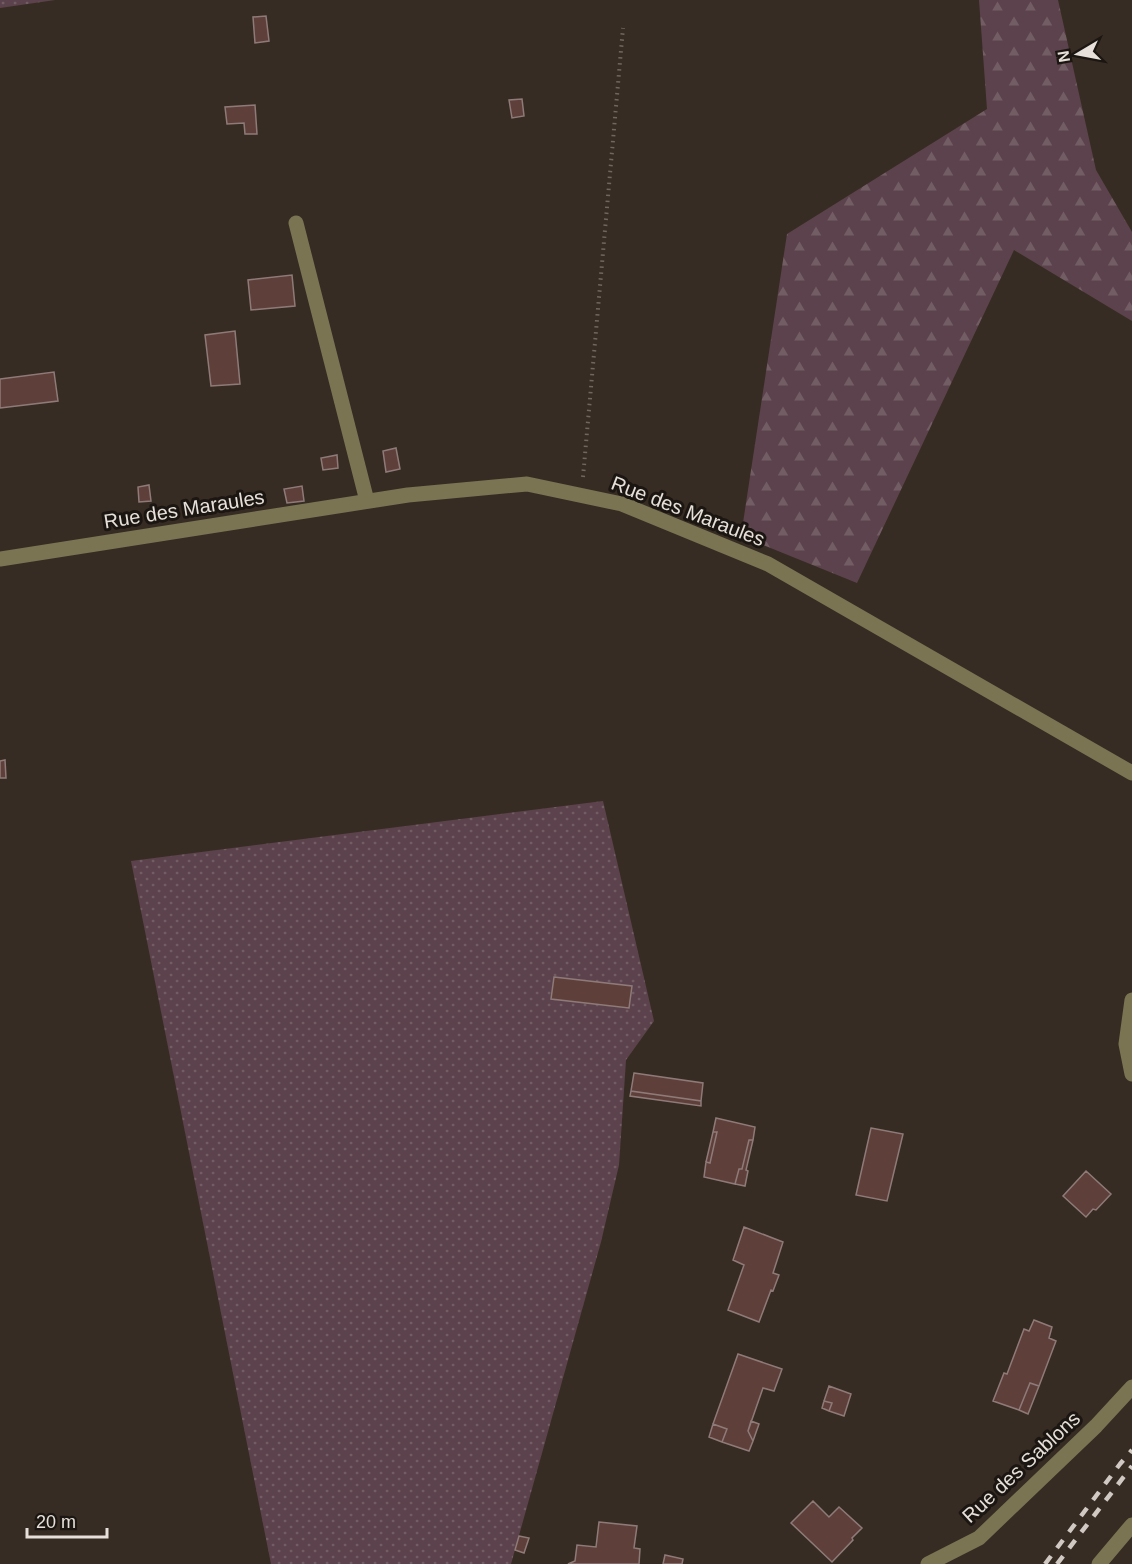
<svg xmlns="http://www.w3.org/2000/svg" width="1132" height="1564" viewBox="0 0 1132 1564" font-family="Arial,sans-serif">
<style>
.grass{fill:url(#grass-dots)}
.forest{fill:url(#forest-firs)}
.building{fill:#5f3f3a;stroke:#8e7b79;stroke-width:1.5}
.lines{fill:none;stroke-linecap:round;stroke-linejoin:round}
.path{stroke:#71675f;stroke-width:4;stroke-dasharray:1.5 4.5;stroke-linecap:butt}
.minor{stroke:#7b7453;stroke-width:15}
.rail{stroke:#d0c8c2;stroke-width:4.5;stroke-dasharray:10 10;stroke-linecap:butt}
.labels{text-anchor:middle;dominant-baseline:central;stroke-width:6;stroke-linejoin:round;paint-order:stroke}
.street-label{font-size:20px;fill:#e7e0da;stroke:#1b1611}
</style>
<defs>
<pattern id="grass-dots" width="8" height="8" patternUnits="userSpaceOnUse" patternTransform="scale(1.5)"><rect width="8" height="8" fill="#5c424c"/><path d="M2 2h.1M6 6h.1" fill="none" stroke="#735d65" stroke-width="1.8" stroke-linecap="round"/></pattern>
<pattern id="forest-firs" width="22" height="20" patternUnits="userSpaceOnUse" patternTransform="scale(1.5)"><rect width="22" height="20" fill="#5c424c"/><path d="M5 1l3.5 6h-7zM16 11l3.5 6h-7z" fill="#735d65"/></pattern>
</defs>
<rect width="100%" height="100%" fill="#372c23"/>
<path class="grass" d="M0 0H55L0 8Z
M603 801 654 1021 626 1060 619 1165 601 1242 511 1564H271L131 861Z"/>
<path class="forest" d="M979 0H1058L1096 170 1132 232V321L1014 250 857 583 741 536 787 234 987 109Z"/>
<path class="building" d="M266 16 269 41 255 43 253 17Z
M522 99 524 116 512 118 509 100Z
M255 105 257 134H245L244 123 227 124 225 107Z
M292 275 295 306 251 310 248 280Z
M235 331 240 384 211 386 205 335Z
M54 372 58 401 0 408V379Z
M396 448 400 469 386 472 383 451Z
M337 455 338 468 323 470 321 458Z
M149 485 151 501 139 502 138 487Z
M302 486 304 501 287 503 284 489Z
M5 760 6 778H0V761Z
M554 977 632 986 629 1008 551 999Z
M634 1073 703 1083 701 1101 631 1091Z
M631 1091 701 1101V1106L630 1096Z
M716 1118 755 1127 753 1140H749L742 1169H739L735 1184 704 1177 706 1162 710 1163 717 1132H713Z
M871 1128 903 1134 887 1201 856 1195Z
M713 1132H717L710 1163 706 1162Z
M749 1140H753L746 1170 748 1171 745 1186 735 1184 739 1169H742Z
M1086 1171 1111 1194 1096 1210 1093 1209 1086 1217 1063 1196Z
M744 1227 783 1242 773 1273 779 1275 773 1291 771 1290 759 1322 728 1310 744 1265 733 1260Z
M1034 1320 1052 1327 1049 1338 1056 1341 1039 1386 1030 1383 1019 1410 993 1401 1004 1373 1007 1374 1024 1329 1029 1331Z
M738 1354 782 1369 774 1391 763 1388 748 1431 753 1441 749 1451 722 1442 727 1429 713 1424Z
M1030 1383 1039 1386 1028 1414 1019 1410Z
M829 1386 851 1394 844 1416 829 1411 832 1403 824 1401Z
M824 1401 832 1403 829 1411 822 1408Z
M751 1421 759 1424 753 1441 748 1431Z
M713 1424 727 1429 722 1442 709 1437Z
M813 1501 829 1517 839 1507 862 1528 852 1538 853 1540 832 1562 791 1523Z
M599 1522 637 1526 634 1548 640 1549 639 1564H568L575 1561 577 1545 596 1547Z
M519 1536 529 1538 524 1553 515 1550Z
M665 1555 683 1559 682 1564H663Z"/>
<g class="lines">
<path class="path" d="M583 477 623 28"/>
<path class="minor" d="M296 223 367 501
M0 559 408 495 527 484 622 504 768 564 1132 773
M1132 1000 1126 1044 1132 1074
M928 1564 979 1538 1096 1426 1132 1387
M1099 1564 1132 1525"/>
<path class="rail" d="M1045 1564 1120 1464 1132 1450
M1057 1564 1132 1466"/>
</g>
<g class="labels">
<g class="street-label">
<text transform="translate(184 509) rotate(-9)">Rue des Maraules</text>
<text transform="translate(688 511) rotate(21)">Rue des Maraules</text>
<text transform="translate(1021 1467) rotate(-43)">Rue des Sablons</text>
</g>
</g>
<g transform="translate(1078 54) rotate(260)" stroke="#1b1611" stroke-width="4.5" paint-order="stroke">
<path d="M0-4.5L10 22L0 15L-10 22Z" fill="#e7e0da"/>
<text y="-9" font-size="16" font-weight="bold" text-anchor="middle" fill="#e7e0da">N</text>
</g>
<path d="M27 1528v9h80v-9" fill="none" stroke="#e7e0da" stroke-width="3"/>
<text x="36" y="1528" font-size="18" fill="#e7e0da" stroke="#1b1611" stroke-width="4.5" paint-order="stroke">20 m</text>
</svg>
